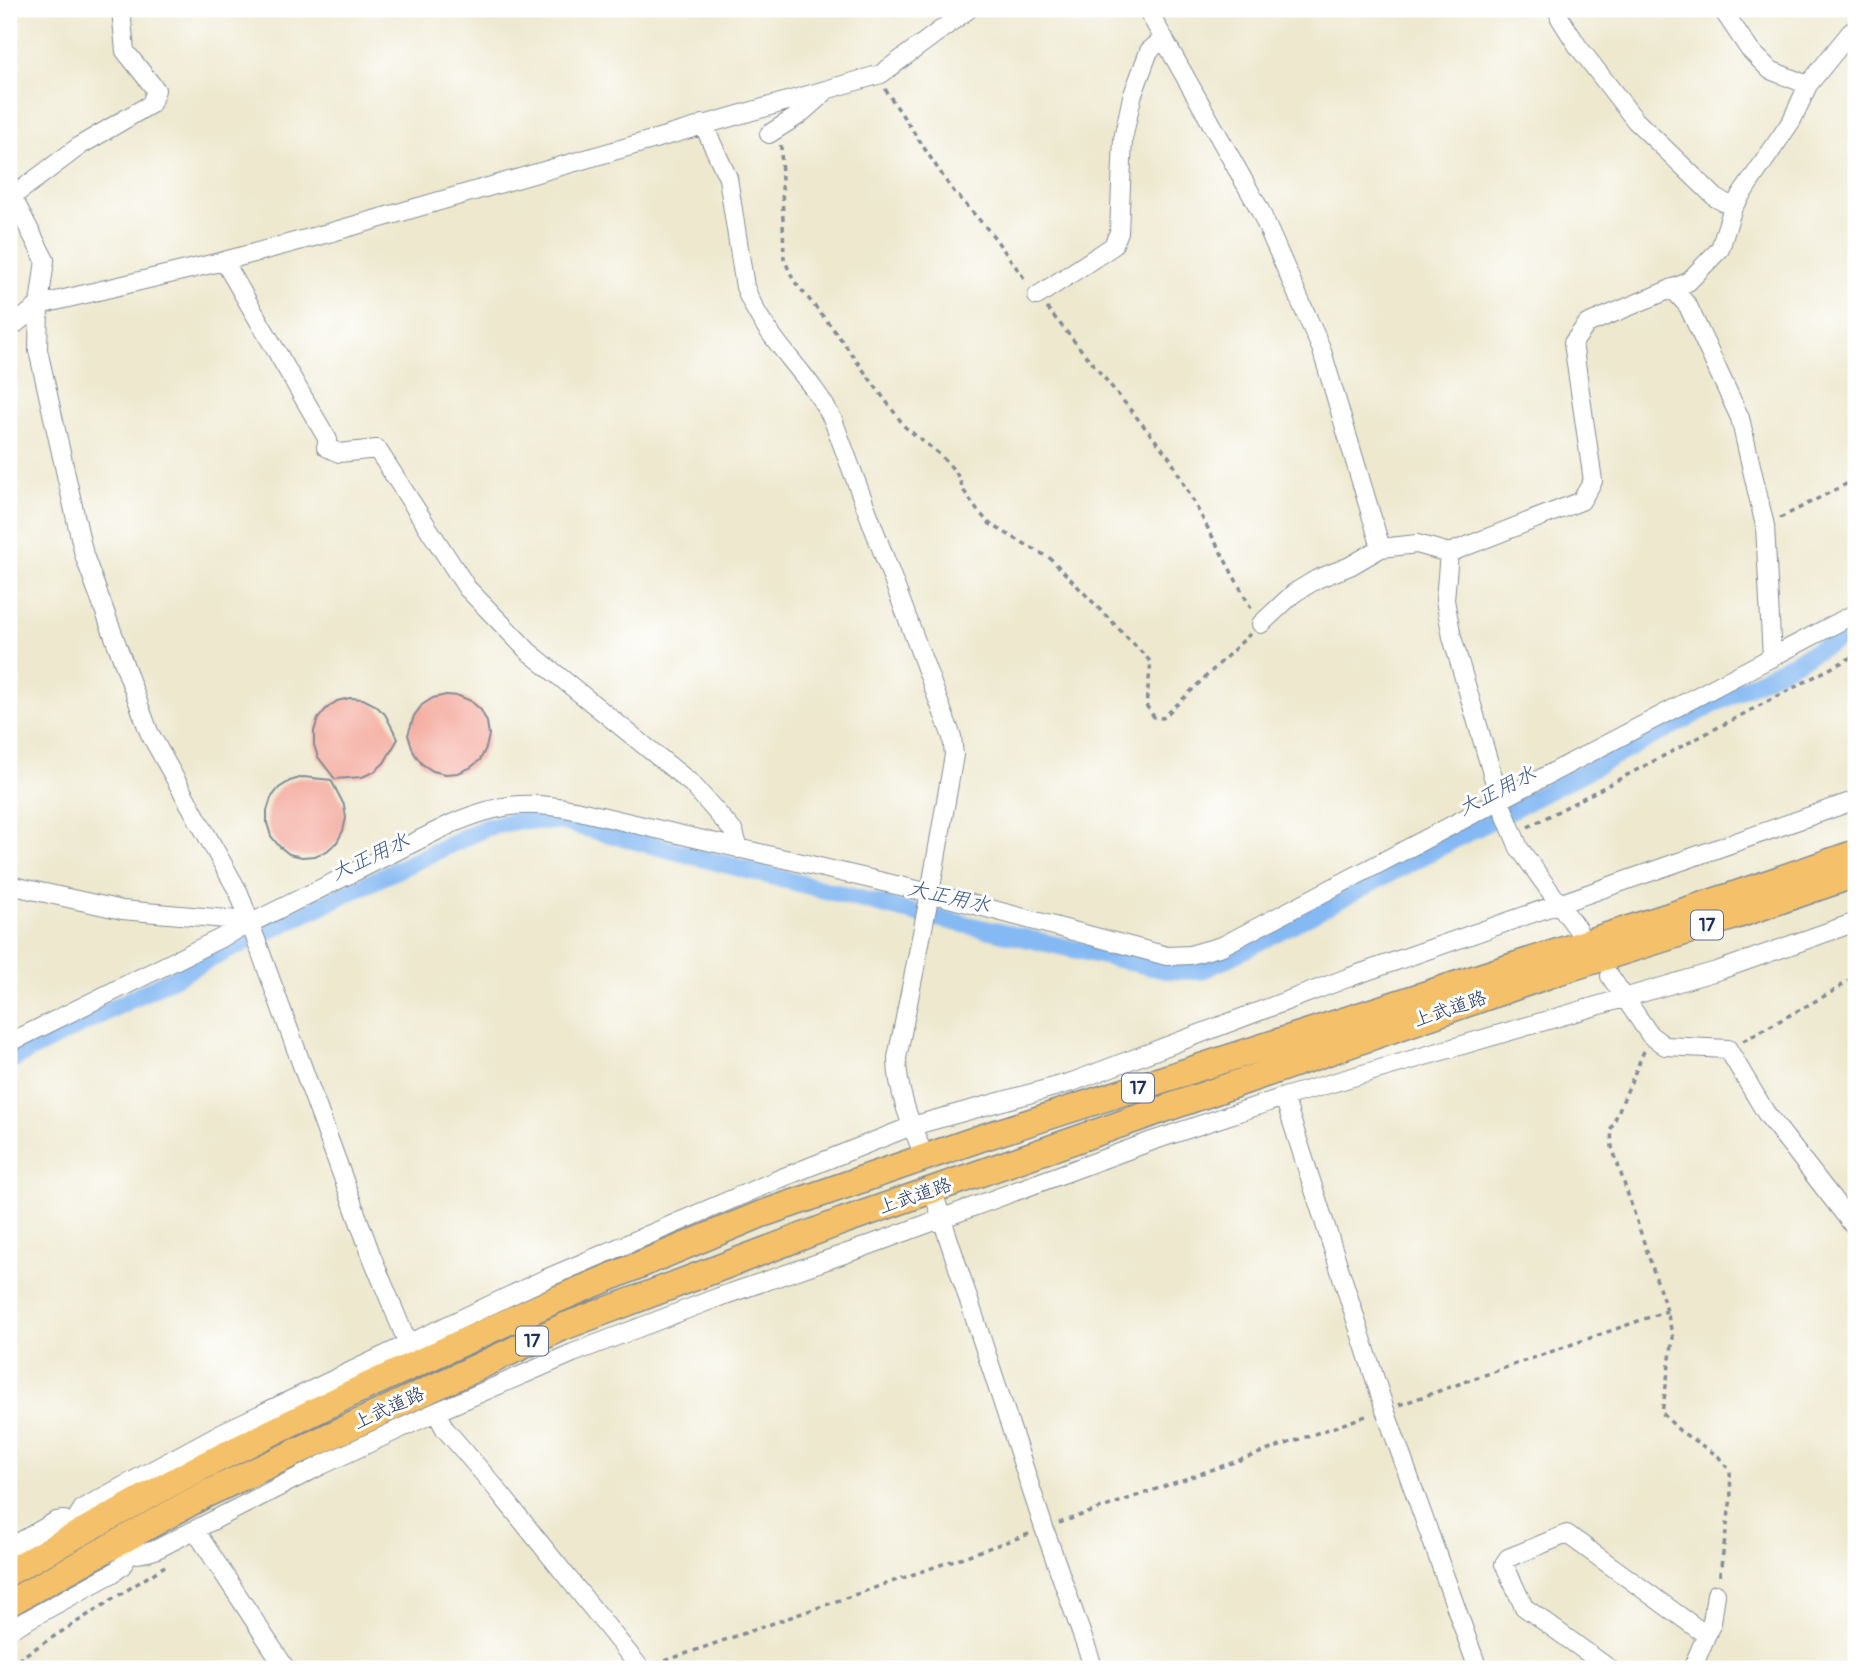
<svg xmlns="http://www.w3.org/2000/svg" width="1865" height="1678" viewBox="0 0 1865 1678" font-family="Pangolin,'Klee One',sans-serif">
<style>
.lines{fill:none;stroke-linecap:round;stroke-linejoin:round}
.canal{stroke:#85b9f3;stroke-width:18}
.building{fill:#f4aa9e}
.minor-casing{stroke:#848c96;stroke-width:20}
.highway-casing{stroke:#848c96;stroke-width:29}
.path{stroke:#848c96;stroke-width:3.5;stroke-dasharray:5 5;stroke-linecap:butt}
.minor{stroke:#fff;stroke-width:18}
.highway{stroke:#f4c16a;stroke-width:26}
.labels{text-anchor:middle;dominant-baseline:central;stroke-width:6;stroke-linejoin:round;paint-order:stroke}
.shield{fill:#fff;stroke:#5f6d8e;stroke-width:2}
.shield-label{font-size:18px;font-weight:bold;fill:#1b2f5e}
.street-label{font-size:19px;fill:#1b2f5e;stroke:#fff}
.water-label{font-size:21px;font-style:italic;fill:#3b588b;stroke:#fff}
</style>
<rect width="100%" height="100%" fill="#fff"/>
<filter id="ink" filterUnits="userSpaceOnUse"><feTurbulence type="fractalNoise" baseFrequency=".0143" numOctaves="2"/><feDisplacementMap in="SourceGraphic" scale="14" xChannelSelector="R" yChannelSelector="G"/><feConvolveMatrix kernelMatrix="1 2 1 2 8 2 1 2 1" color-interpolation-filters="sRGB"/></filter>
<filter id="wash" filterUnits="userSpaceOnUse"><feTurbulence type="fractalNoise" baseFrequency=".00686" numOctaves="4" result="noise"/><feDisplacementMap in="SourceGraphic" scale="28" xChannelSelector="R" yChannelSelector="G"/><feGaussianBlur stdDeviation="1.57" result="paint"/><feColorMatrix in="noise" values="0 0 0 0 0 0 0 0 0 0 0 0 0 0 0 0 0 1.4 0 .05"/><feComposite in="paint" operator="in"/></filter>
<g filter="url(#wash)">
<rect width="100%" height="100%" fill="#ede8ce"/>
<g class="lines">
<path class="canal" d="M9 1061 232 948 487 827 520 820 563 822 906 911 1166 970 1200 971 1226 959 1856 630"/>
</g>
<g id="blocks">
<path class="building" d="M446 695 459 696 471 701 481 710 487 722 489 735 486 748 480 760 470 768 458 773 445 774 433 771 422 764 414 753 408 735 414 716 422 705 433 698Z
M350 698 363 699 375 705 385 714 398 739 384 763 374 772 362 777 335 779 318 757 314 745V731L318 719 326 709 337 701Z
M303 777 331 780 344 805 346 818 343 831 337 842 327 851 315 856 302 857 289 854 279 846 271 836 267 823V811L271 798 279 788 290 781Z"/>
</g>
</g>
<g filter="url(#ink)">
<use href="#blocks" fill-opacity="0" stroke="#848c96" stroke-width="2"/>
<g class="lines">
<g class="minor-casing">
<path id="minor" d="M1147 9 1259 208 1321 348 1381 548 1417 544 1449 553 1581 501 1593 481 1573 343 1587 324 1688 282 1720 249 1733 207 1792 120 1808 85 1850 33 1856 28
M1558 9 1560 18 1577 45 1635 120 1716 198 1733 207
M1722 9 1749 49 1770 70 1808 85
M703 124 728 178 745 287C763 338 809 372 833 420L952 737 954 755 930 893 897 1058C897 1090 910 1122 922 1151
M769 134 799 115 824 93
M9 190 45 260 39 305 38 350 84 555 149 732 239 893 372 1257 408 1344
M13 196 81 145 151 104 156 90 125 51 121 9
M224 261 328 440 326 447 339 453 377 449 467 588 529 652 692 784 734 832 739 849
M1672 288 1688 306 1740 418 1765 526 1772 658
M1037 296 1113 246 1119 232 1123 139 1132 97 1149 51 1164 38
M9 329 39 305 224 261 332 232 881 74 969 9
M1449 553 1445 600 1452 637 1501 804 1519 848 1578 930
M1261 624 1294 593 1317 579 1350 566 1381 548
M9 885 122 910 250 921
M1610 976 1650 1035 1665 1046 1728 1049 1766 1113 1856 1229
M9 1043 451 824C498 804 524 800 575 810L930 893 1167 956 1190 955 1222 946 1856 613
M1284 1097 1385 1410 1478 1669
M936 1201 1044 1528 1094 1669
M436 1412 445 1429 495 1487 641 1669
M195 1530 286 1669
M78 1534 73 1524 83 1508 221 1433 545 1279 784 1177 912 1126 1072 1082 1350 977 1856 800
M115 1543C126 1558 139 1555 155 1550L322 1465 436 1412 573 1353 719 1297 856 1250 1152 1141 1284 1097 1720 970 1856 922
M9 1548 56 1521 64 1520 73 1524
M9 1630 113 1573 122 1566 129 1555
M1610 1669 1524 1607 1504 1564 1508 1558 1567 1534 1706 1635
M1692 1669 1712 1622 1716 1594"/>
</g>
<g class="highway-casing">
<path id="highway" d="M9 1572 197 1469 352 1393 553 1301 759 1215 981 1138 1731 896 1856 853
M9 1603 206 1494 563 1327 843 1221 1557 972 1732 917 1856 874"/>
</g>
<path class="path" d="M885 89 950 187 991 233 1027 282
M781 145 784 259 794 281 831 326 905 427 939 454 956 472 964 491 977 510 990 524 1051 559 1151 662 1146 705 1154 717 1163 718 1250 634
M1047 308 1170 458 1252 610
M1780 518 1856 479
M1528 827 1856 655
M1743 1041 1837 989 1856 975
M1644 1051 1611 1129 1612 1147 1667 1311 1673 1338 1662 1413 1680 1431 1718 1456 1730 1471 1731 1498 1719 1580
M1399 1405 1667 1311
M1059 1523 1369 1415
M656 1664 1029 1534
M9 1665 165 1566"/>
<use href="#minor" class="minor"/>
<use href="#highway" class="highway"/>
</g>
</g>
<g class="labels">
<g class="shield">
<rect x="1691" y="910.5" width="32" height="29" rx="5"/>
<rect x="1122" y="1073.5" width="32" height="29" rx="5"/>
<rect x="516" y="1326.5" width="32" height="29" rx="5"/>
</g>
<g class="shield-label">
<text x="1707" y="925">17</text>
<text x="1138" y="1088">17</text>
<text x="532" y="1341">17</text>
</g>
<g class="street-label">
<text transform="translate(1450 1009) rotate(-19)">上武道路</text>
<text transform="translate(915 1196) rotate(-19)">上武道路</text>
<text transform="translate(389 1408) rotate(-25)">上武道路</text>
</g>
<g class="water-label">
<text transform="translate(1497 791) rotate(-27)">大正用水</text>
<text transform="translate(370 857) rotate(-25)">大正用水</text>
<text transform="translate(949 897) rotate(13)">大正用水</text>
</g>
</g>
<rect width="1865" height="1678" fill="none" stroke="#fff" stroke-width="35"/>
</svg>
